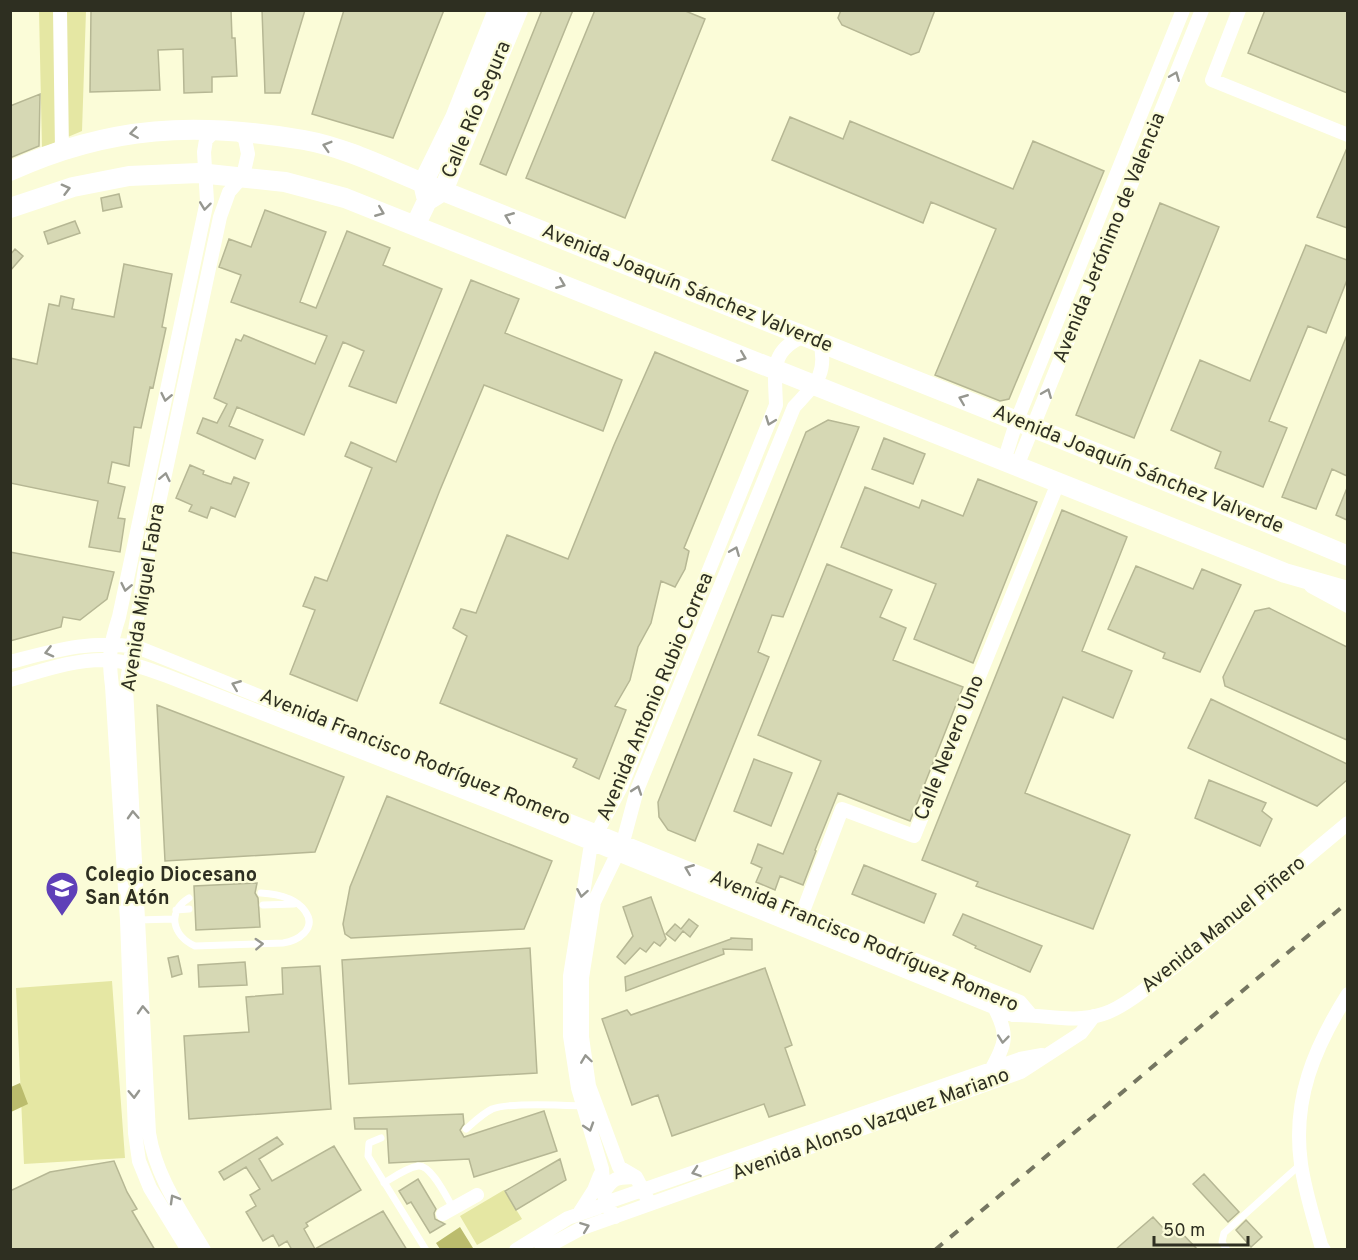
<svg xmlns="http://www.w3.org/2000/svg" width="1358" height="1260" viewBox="0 0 1358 1260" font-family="Overpass,sans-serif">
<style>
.green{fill:#e5e7a3}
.water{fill:#bbbc6d}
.building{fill:#d6d8b4;stroke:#b6b794;stroke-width:1.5}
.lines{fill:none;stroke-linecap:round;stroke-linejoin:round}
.service{stroke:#fff;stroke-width:7}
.minor{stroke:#fff;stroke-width:14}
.secondary{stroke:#fff;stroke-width:20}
.rail{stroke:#757661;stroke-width:4;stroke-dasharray:10 10;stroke-linecap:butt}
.oneway{stroke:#969790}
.labels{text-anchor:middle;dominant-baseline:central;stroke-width:4.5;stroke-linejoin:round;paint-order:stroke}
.street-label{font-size:20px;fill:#2e2f21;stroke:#fbfcd8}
.poi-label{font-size:20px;font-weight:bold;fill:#2e2f21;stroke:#fbfcd8;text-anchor:start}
</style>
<rect width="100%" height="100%" fill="#fbfcd8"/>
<path class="green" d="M39 11H86L82 131 42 148Z
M112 981 125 1158 24 1164 16 988Z
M504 1190 522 1219 477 1245 460 1216Z"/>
<path class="water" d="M20 1083 28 1104 11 1112V1087Z
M460 1227 473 1248 471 1249H440L436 1243Z"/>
<path class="building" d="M91 10H231L232 38H235L237 76 212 77V92L184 93 183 49 158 50 160 90 90 92Z
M262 10H305L280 93H265Z
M344 10H444L393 138 312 114Z
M542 10H573L506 175 480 164Z
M595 10H683L705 19 625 218 526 178Z
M841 10H935L919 52 911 55 842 25 838 18Z
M1265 10H1347V93L1248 53Z
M40 94 39 146 10 158V106Z
M790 117 843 139 850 121 1013 189 1033 141 1104 171 1009 399 1000 401 935 375 996 229 931 202 923 223 772 160Z
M1347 148V228L1317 217Z
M119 194 122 207 103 211 101 198Z
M1160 203 1219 227 1134 438 1076 415Z
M265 210 326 232 300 302 316 308 347 231 390 248 383 265 442 289 396 403 349 386 364 351 343 342 304 435 237 407 229 426 263 440 255 459 197 433 203 418 217 423 227 404 214 398 236 339 241 341 244 335 315 364 327 336 231 302 241 275 219 267 229 239 251 247Z
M75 221 80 233 48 244 44 232Z
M1306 245 1347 260V280L1326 333 1308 326 1269 421 1287 428 1263 487 1215 468 1221 452 1171 430 1200 360 1250 381Z
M15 249 23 256 10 271V255Z
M124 264 172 274 162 327 166 328 153 388 150 387 141 428 134 427 129 466 112 462 108 483 125 487 118 518 125 519 120 552 89 547 98 501 10 483V358L37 364 49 304 59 306 61 296 74 299 72 309 114 317Z
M471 280 519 299 505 333 622 380 603 431 484 385 440 490 357 701 290 674 315 610 303 606 315 577 327 581 372 468 345 456 351 442 396 462Z
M1347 335V476L1332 469 1316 509 1282 497Z
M655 352 748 391 684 548 689 551 685 569 675 587 661 581 651 623 638 647 630 680 615 706 626 710 599 779 573 767 577 759 440 703 467 636 453 628 461 609 476 613 507 535 568 559 614 445Z
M828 420 859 427 783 617 772 615 758 652 769 657 695 841 668 830 659 817 658 802 806 432Z
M884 438 925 454 913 484 872 469Z
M190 465 204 471 203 474 224 482 231 484 234 477 249 483 235 517 211 507 207 518 189 511 192 505 176 498Z
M978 479 1037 502 973 663 914 639 936 584 841 547 865 487 919 508 922 500 963 516Z
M1347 488V520L1336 515Z
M1062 510 1127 537 1082 651 1132 671 1113 718 1063 697 1025 793 1130 835 1093 929 976 886 978 882 922 860Z
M10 552 114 572 107 599 80 620 63 617 61 627 10 641Z
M827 564 892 590 880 617 906 628 893 660 963 687 910 821 838 793 815 850 816 851 803 885 780 876 775 890 756 882 762 868 751 863 758 844 783 854 821 761 758 735Z
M1136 566 1193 589 1202 569 1241 585 1200 672 1163 658 1165 653 1108 629Z
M1269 608 1347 647V740L1225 686 1223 677 1255 611Z
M1211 699 1347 764V780L1317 806 1188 748Z
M157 705 344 777 315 852 165 861Z
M754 759 792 773 771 826 734 811Z
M1209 780 1266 803 1262 811 1272 819 1260 846 1195 818Z
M387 796 552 861 524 929 351 938 345 934 343 924 350 887Z
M864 865 936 894 924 923 852 894Z
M257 883 255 893 258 898 260 927 196 930 194 886Z
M651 897 666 939 660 946 654 942 646 952 640 948 625 964 617 957 633 936 623 907Z
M963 914 1042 946 1030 972 975 948 976 946 953 935Z
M689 919 698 926 690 937 683 931 675 941 666 934 675 924 681 929Z
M731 938 752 939V950L723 949 724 954 626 991 625 977 731 939Z
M530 948 537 1073 349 1084 342 960Z
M178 956 182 974 172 977 168 958Z
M245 962 247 985 199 987 198 965Z
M320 966 331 1109 189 1119 184 1036 249 1032 246 997 283 994 282 968Z
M765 968 792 1045 785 1048 805 1105 769 1117 764 1104 672 1136 658 1095 632 1105 602 1019 627 1010 631 1015Z
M544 1111 557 1151 474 1177 469 1159 389 1163 387 1129H355L354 1118 463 1114 464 1124 460 1130 464 1137Z
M277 1137 283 1144 259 1159 272 1181 334 1146 361 1190 306 1223 308 1226 304 1229 315 1249 383 1211 407 1250H292L287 1241 279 1246 273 1235 263 1241 246 1212 256 1206 250 1195 260 1189 246 1167 224 1180 219 1172Z
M560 1159 566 1180 516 1210 505 1191Z
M114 1161 127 1192 137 1209 132 1211 155 1250H10V1191L50 1172Z
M1204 1174 1239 1212 1228 1222 1193 1184Z
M418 1179 436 1209 434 1213 435 1219 445 1224 430 1233 411 1202 407 1204 399 1191Z
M1153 1217 1164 1229 1173 1224 1198 1250H1115Z
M1246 1220 1262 1237 1251 1247 1236 1230Z"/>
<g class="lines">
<path class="service" d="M189 898C166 912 173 936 195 946L283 943C297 941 318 929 305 911 296 898 276 894 261 893
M263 905 294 904
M176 910 189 909
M138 920 173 919
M466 1129C474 1122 482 1114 492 1109 510 1102 561 1105 582 1106
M381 1138 369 1143 368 1156 426 1250
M384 1183C394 1177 406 1168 418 1166 431 1164 447 1198 453 1208
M1227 1250 1222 1242 1224 1233 1301 1164"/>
<path class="minor" d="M60 10 62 151
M1239 10 1212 80 1348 135
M1004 461 1017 420 1183 10
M1017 466 1202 10
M1311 586 1348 606
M10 662C57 650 89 640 137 647L1020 1002 1031 1015
M10 680C42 671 74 659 107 660 127 661 148 669 167 676L497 805 1013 1015C1045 1014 1072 1024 1103 1014 1124 1008 1157 980 1175 966 1234 920 1290 871 1348 823
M802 914 842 809 914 836 1058 483
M991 1070C1006 1043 1009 1035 994 1007
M604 1192C614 1176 618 1178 636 1177
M650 1204 636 1177 619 1167 589 1086 582 1037V978L594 902 623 842 637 790 794 407C815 384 828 375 820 342
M580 1212 594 1190 600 1175
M443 1214 477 1195
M615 1217 605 1203 602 1169 578 1088 570 1036V976L591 844 621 787 776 405C775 372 769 351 804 336
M188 1250 150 1188 139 1161 135 1133 127 920 112 686C108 656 110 645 119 617L207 201 204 152 206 140 215 130
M204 1250C181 1211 156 1177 149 1133L126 687 145 568 220 217 229 192 243 176 248 154 245 139 236 131
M516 1250 568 1218 597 1208 605 1203 1020 1059 1042 1055
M541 1250 580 1229 1021 1072 1081 1033 1094 1016
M1324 1250 1321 1245C1314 1219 1305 1192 1301 1164 1292 1100 1314 1048 1348 994"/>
<path class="secondary" d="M10 171C111 125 197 122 304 140 343 147 382 166 418 181 491 211 564 240 637 269 874 365 1112 457 1348 556
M426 196 423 183 455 118 498 10
M10 208 73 187 129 176 199 173 285 182 345 198 1285 573 1348 591
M415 226 427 201 443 191 518 10"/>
<path class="rail" d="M935 1250 1348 902"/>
</g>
<defs><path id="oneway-chevron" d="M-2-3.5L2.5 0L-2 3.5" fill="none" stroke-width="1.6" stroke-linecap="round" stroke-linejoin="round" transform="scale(1.5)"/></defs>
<g class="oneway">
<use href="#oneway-chevron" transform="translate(1175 76) rotate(-68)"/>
<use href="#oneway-chevron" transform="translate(134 133) rotate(172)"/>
<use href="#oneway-chevron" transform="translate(327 146) rotate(-163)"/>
<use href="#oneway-chevron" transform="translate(66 189) rotate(-15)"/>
<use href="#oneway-chevron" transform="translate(205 206) rotate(97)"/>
<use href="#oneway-chevron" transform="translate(380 212) rotate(22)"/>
<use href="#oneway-chevron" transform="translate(509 217) rotate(-158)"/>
<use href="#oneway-chevron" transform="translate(561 284) rotate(22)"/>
<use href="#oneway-chevron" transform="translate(742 357) rotate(22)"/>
<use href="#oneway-chevron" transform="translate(1047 393) rotate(-68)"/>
<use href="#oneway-chevron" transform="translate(166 397) rotate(102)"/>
<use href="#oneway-chevron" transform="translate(963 399) rotate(-158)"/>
<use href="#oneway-chevron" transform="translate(770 421) rotate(111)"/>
<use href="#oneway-chevron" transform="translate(165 477) rotate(-78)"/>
<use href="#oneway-chevron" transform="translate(735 551) rotate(-68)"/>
<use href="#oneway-chevron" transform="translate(126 587) rotate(102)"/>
<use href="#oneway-chevron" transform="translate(49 652) rotate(166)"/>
<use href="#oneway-chevron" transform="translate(236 685) rotate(-158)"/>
<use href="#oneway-chevron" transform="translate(637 790) rotate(-71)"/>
<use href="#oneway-chevron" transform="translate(133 815) rotate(-93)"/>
<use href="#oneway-chevron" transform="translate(689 869) rotate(-158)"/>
<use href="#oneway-chevron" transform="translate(582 893) rotate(100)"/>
<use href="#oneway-chevron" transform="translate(259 944) rotate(-3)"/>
<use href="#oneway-chevron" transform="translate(143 1010) rotate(-93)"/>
<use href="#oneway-chevron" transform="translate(1003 1039) rotate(96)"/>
<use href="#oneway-chevron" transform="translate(586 1059) rotate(-98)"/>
<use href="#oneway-chevron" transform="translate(134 1094) rotate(88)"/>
<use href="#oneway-chevron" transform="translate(589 1127) rotate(72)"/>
<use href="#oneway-chevron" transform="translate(696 1172) rotate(161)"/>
<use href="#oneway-chevron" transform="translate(174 1199) rotate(-120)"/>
<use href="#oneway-chevron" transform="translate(585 1227) rotate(-21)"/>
</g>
<defs>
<g id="school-pin" transform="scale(1.725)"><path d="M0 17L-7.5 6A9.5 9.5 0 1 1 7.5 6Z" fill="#5f40b8" stroke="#fbfcd8"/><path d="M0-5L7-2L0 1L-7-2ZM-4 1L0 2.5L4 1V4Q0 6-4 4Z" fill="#fff"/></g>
</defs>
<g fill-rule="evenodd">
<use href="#school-pin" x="62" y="888"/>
</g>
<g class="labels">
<g class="street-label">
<text transform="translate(477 110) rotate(-67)">Calle Río Segura</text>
<text transform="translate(1110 238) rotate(-68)">Avenida Jerónimo de Valencia</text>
<text transform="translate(687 289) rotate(22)">Avenida Joaquín Sánchez Valverde</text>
<text transform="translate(1138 470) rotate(22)">Avenida Joaquín Sánchez Valverde</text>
<text transform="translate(144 598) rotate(-81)">Avenida Miguel Fabra</text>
<text transform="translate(656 697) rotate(-67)">Avenida Antonio Rubio Correa</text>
<text transform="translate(950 748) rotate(-68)">Calle Nevero Uno</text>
<text transform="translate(415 758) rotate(22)">Avenida Francisco Rodríguez Romero</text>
<text transform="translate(1224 925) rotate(-39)">Avenida Manuel Piñero</text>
<text transform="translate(864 942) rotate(23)">Avenida Francisco Rodríguez Romero</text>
<text transform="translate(871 1125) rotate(-20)">Avenida Alonso Vazquez Mariano</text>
</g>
<g class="poi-label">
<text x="85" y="876">Colegio Diocesano<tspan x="85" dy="23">San Atón</tspan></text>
</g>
</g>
<rect width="1358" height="1260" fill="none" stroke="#2e2f21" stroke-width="24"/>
<path d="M1154 1236v9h94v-9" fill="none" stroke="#2e2f21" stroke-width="3"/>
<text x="1163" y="1236" font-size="18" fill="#2e2f21" stroke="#fbfcd8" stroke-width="4.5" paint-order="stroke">50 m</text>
</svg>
